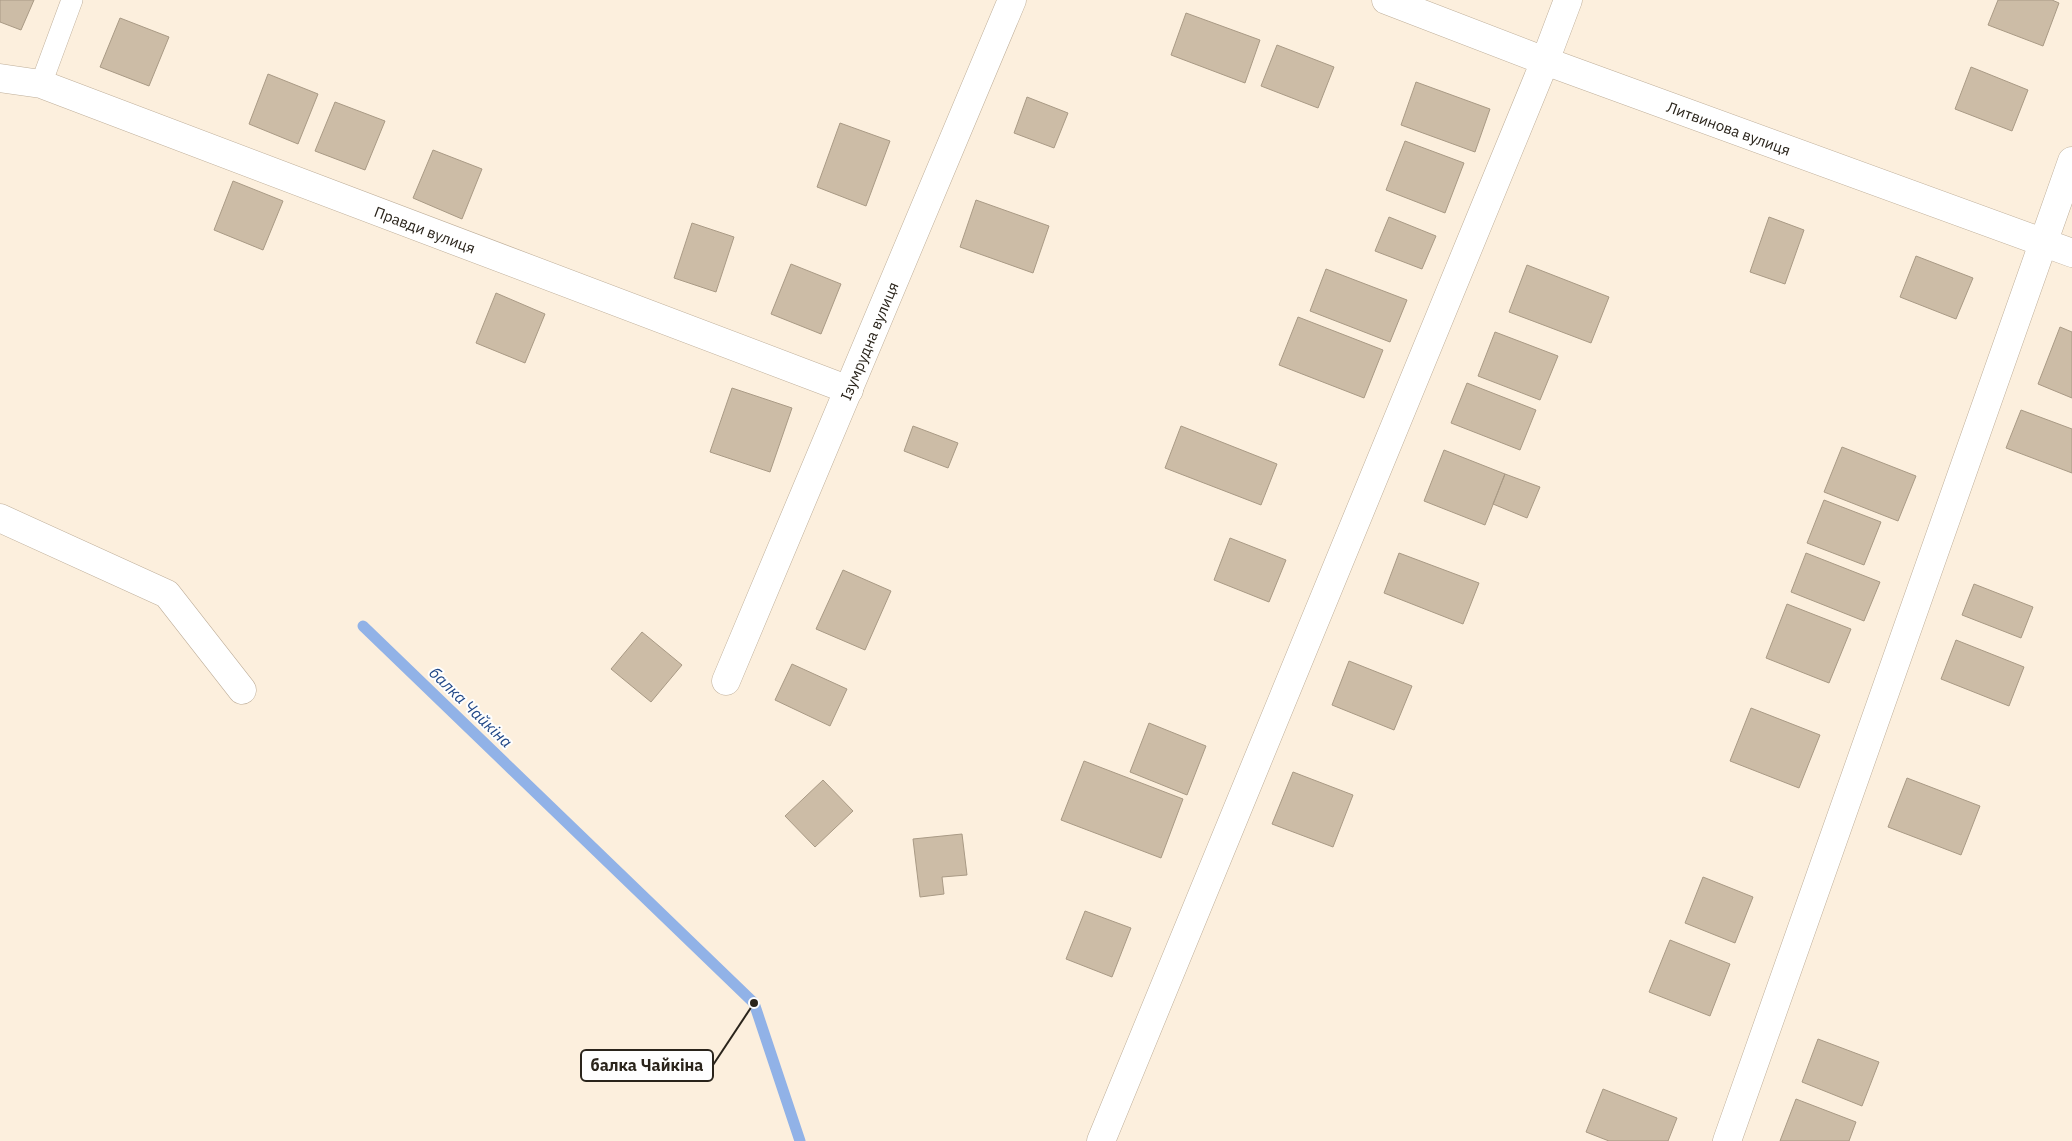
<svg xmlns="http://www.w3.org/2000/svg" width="2072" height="1141" viewBox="0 0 2072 1141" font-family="'IBM Plex Sans',sans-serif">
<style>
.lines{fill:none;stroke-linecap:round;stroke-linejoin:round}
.stream{stroke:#91b2e7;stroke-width:11}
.building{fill:#ccbca6;stroke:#a99a85}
.lane-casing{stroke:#beae99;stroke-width:22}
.street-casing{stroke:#beae99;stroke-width:29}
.lane{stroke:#fff;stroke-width:21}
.street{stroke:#fff;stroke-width:28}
.labels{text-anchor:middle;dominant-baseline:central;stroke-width:4;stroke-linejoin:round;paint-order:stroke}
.street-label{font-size:15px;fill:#2a241b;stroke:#fefefe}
.water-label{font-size:16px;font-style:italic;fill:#1f4686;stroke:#fefefe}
.leader{fill:none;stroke:#2a241b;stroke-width:2}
.callout-dot{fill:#2a241b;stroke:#fefefe;stroke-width:2}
.callout{fill:#fefefe;stroke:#2a241b;stroke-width:2}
.callout-label{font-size:16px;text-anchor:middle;font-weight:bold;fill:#2a241b}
</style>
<rect width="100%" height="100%" fill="#fcefdd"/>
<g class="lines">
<path class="stream" d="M363 626 754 1003 800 1141"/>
</g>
<path class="building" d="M0 0H34L21 30 0 22Z
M1998 0H2052L2059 3 2043 46 1988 25Z
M1186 13 1260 40 1245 83 1171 55Z
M120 18 169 37 149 86 100 67Z
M1277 45 1334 67 1318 108 1261 86Z
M1971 67 2028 90 2012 131 1955 109Z
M268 74 318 94 298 144 249 124Z
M1416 82 1490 109 1475 152 1401 125Z
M1027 97 1068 113 1054 148 1014 133Z
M335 102 385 121 365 170 315 151Z
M840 123 890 141 866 206 817 187Z
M1405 141 1464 163 1445 213 1386 190Z
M433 150 482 169 462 219 413 198Z
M233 181 283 201 263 250 214 230Z
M976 200 1049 226 1033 273 960 247Z
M1389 217 1436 236 1422 269 1375 251Z
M1769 217 1804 230 1785 284 1750 272Z
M692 223 734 237 716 292 674 278Z
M1916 256 1973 278 1956 319 1900 297Z
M791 264 841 284 821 334 771 314Z
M1527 265 1609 297 1591 343 1509 312Z
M1326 269 1407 300 1390 342 1310 311Z
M496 293 545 314 525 363 476 343Z
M1298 317 1383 350 1364 398 1279 365Z
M2060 327 2072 332V398L2038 384Z
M1495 332 1558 356 1540 400 1478 376Z
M1467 383 1536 410 1520 450 1451 423Z
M732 388 792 408 770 472 710 452Z
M2021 410 2072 429V473L2006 448Z
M913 426 958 443 948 468 904 451Z
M1181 426 1277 464 1261 505 1165 468Z
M1842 447 1916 476 1898 521 1824 492Z
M1444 450 1505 474 1485 525 1424 501Z
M1505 474 1540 487 1527 518 1493 504Z
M1824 500 1881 522 1864 565 1807 543Z
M1230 538 1286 560 1269 602 1214 580Z
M1399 553 1479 583 1463 624 1384 593Z
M1806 553 1880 582 1864 621 1791 592Z
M843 570 891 591 865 650 816 629Z
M1974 584 2033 607 2021 638 1962 615Z
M1787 604 1851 629 1829 683 1766 658Z
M642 632 682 665 651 702 611 669Z
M1956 640 2024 667 2009 706 1941 679Z
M1349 661 1412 686 1394 730 1332 705Z
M792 664 847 689 830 726 775 700Z
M1751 708 1820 735 1799 788 1730 761Z
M1149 723 1206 746 1187 795 1130 772Z
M1084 761 1183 799 1161 858 1061 820Z
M1293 772 1353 795 1333 847 1272 824Z
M1907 778 1980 806 1961 855 1888 827Z
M823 780 853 811 815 847 785 816Z
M962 834 967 875 942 877 944 894 920 897 913 839Z
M1703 877 1753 897 1735 943 1685 923Z
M1085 911 1131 928 1112 977 1066 959Z
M1670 940 1730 964 1710 1016 1649 992Z
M1818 1039 1879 1062 1862 1106 1802 1082Z
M1603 1089 1677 1118 1668 1141H1609L1586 1132Z
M1796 1099 1856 1122 1849 1141H1780Z"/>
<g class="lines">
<g class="lane-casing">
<path id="lane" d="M41 84 72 0"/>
</g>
<g class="street-casing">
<g id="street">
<path id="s1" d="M1386 0 1545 61 2072 253"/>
<path id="s2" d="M0 78 41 84 849 390"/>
<path d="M0 518 167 594 242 690"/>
<path id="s3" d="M726 681 1012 0"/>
<path d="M1101 1141 1545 61 1568 0"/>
<path d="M1727 1141 2072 161"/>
</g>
</g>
<use href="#lane" class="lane"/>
<use href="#street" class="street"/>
</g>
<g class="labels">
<g class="street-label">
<text stroke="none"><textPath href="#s1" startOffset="366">Литвинова вулиця</textPath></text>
<text stroke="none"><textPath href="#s2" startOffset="452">Правди вулиця</textPath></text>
<text stroke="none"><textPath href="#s3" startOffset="369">Ізумрудна вулиця</textPath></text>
</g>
<g class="water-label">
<text transform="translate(471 707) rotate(44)">балка Чайкіна</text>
</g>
</g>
<path class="leader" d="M754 1003L713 1065"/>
<circle class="callout-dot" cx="754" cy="1003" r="5"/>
<rect class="callout" x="581" y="1050" width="132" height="31" rx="5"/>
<g class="callout-label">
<text x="647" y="1071">балка Чайкіна</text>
</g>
</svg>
